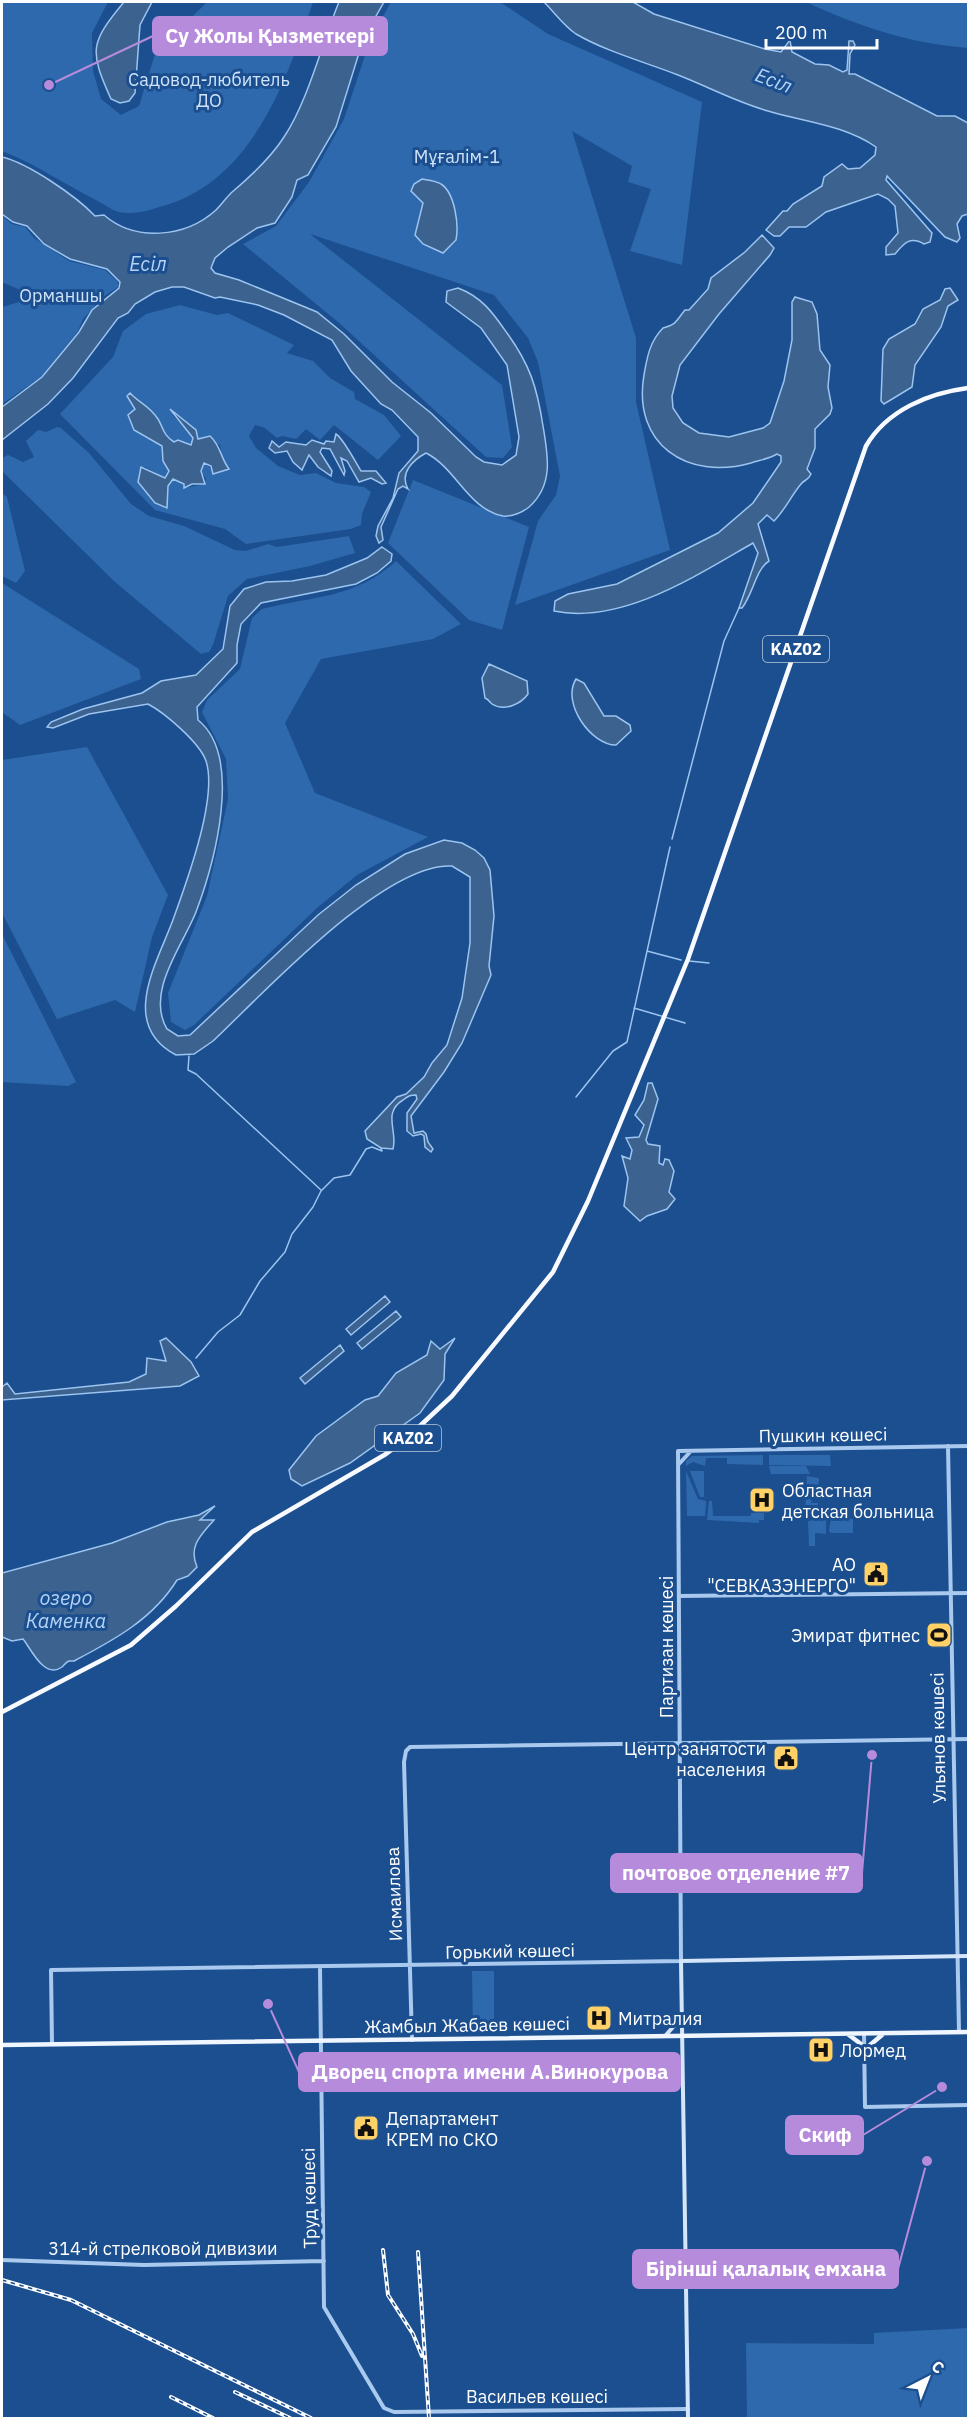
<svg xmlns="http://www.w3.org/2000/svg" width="970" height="2420" viewBox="0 0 970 2420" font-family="'IBM Plex Sans',sans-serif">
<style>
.green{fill:#2e69ad;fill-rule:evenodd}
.water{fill:#3c6290;stroke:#9cc4f0;stroke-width:1.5}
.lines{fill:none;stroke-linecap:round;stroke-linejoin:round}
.stream{stroke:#9cc4f0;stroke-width:1.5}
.tertiary{stroke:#a9c9ee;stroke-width:4}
.secondary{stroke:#d6e6fa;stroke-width:4}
.primary{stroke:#f0f6ff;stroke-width:4.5}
.trunk{stroke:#f8faff;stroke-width:4.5}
.rail-casing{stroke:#fff;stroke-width:4}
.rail{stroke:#1b4f8f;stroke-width:1.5;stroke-dasharray:4.5;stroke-linecap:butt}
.labels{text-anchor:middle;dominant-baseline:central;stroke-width:6;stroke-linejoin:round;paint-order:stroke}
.shield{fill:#1b4f8f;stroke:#bbcadd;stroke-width:1.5}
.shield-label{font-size:16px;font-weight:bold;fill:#fff}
.park-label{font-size:18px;fill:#cfe3fa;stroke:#1b4f8f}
.street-label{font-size:18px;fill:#fff;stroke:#1b4f8f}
.poi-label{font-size:18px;fill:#fff;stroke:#1b4f8f;text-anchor:start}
.water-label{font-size:20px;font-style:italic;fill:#b5d3f5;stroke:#1b4f8f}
.leader{fill:none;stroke:#b68bdc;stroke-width:2}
.callout-dot{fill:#b68bdc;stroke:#1b4f8f;stroke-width:2}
.callout{fill:#b68bdc;stroke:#b68bdc;stroke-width:2}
.callout-label{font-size:20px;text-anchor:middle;font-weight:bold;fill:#fff}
</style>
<rect width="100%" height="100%" fill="#1b4f8f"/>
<path class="green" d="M2 2H108L92 33 93 71 101 99 121 115 139 106 155 54 207 2H313C286 82 251 184 159 207 147 211 132 215 119 212 111 210 102 203 94 199 64 184 34 163 2 151Z
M391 2H500L548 34 702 102 682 265 630 251 651 189 628 182 632 166 572 131 636 338V402L670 550 515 605 538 521 556 495 560 476 538 362 528 338 494 295 310 234 502 385 512 447 503 458 486 457 338 322 243 244 276 226 309 182 344 119 370 40Z
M806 2H968V48C912 44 857 26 806 2Z
M2 216 12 224 25 227 34 238 69 261 105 270 118 282V287L103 297 83 319 78 331 41 377 2 404V307L26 300 18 289 2 282Z
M180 305 217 315 228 313 294 345 287 353 313 361 330 378 354 392 355 399 384 415 401 436 378 460 334 425 320 440 306 429 296 439 282 436 277 438 265 428 255 425 249 436 256 448 278 466 300 475 316 473 336 483 364 487 371 492 362 514 361 525 351 529 246 544 225 529 155 510 60 414 113 357 123 331 146 314ZM133 397C143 402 152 409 159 420 170 439 165 442 191 445L193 437 171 413 198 434V439L220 445 222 458 228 469 216 472 204 463 201 471 206 479 205 484 184 488V484L173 479 168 486 166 508 155 503 138 483 139 474 145 467 165 478 169 471 162 454V446L133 426 129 415 135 409 130 399Z
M57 427 61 428 89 453 131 504 149 516 184 526 235 550 246 551 268 544 277 547 349 536 355 553 310 566 247 579 228 596 213 645 209 652 201 654 115 582 2 471V458L8 455 23 462 34 457 26 441 38 430 46 432Z
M413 480 529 527 502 630 469 620 388 543Z
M2 493 7 497 25 571 16 583 2 576Z
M396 561 461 624 433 639 321 659 285 723 315 793 428 837 357 875 317 908 194 1025 185 1030 171 1022 168 993 207 896 228 799 226 759 202 712 207 700 240 669 252 618 262 609C312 596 355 599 396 561Z
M2 583 139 669 141 679 20 725 2 712Z
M87 747 168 895 152 937 135 1012 115 1000 57 1019 2 913V760Z
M2 934 76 1082 68 1086 2 1082Z
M763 1455V1465L727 1464V1458H706L705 1466 693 1462 686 1466V1461L692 1456Z
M769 1455H830L831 1466 769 1465Z
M769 1466H806L810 1474H771Z
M686 1471 698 1499 706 1501 705 1516H687Z
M690 1471H704V1497H700Z
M807 1476 819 1478 818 1499H812L811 1503H818V1514H805Z
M709 1501H712L713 1516H751V1513H764V1520H759V1523L707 1520Z
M826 1518V1534L815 1533V1546H809L808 1521Z
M831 1518 853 1519V1533H831L829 1531Z
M472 1971H494V2032H473Z
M968 2328V2418H747L746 2343 874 2344V2333Z"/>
<path class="water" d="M124 2H152L140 25 135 93 129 101 120 103 111 99C89 50 90 43 124 2Z
M339 2H384L364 37 336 127 308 175 297 180 292 197 275 223 257 228 228 247 215 258 211 268 215 273 239 280 317 312 344 334 392 382 431 413 476 457 484 462 502 465 516 455 519 437 507 365 481 328 446 302 447 291 458 288C482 297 493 313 507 333 530 365 537 387 543 426 548 455 554 485 529 507 523 512 512 517 503 516 468 509 456 468 426 453 413 460 399 473 408 489L403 486 398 489 381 527 383 540 379 543 376 536 378 526 393 498 399 473 418 451V437L392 410 381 404 351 371 332 340 284 315 258 305 220 297 215 298 184 287H172L155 292 135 304 128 313 118 318 73 378 48 404 2 440V407L42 377 79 332 92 310 119 288 120 282 107 269 70 259 44 244 27 226 13 222 2 214V157C28 163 76 196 95 216L104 215C135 242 185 238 216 210 221 205 226 198 231 193 250 177 270 159 284 137 308 101 322 43 339 2Z
M544 2H633L654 14 765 49 781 52 790 40 792 52 815 64 829 65 843 72 847 70 849 41H853L855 45 850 54 849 74H855L937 116H955L968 123V214L962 216 957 224 960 238 957 242 945 237 887 176 886 180 932 233 930 242 924 244C910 236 904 243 895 254L886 255V247L898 233 895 206 888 199 878 194 826 212 806 227H789L780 236H774L766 230 783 211H787L793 204 822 186 824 177 842 164 848 169 860 168 875 155 876 147C844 125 805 122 768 111 736 102 709 87 678 75 645 62 607 52 576 34 564 26 554 12 544 2Z
M422 179C428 180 437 181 441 184 455 193 459 225 456 240L443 253 423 244 415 235 423 203 411 191 414 184Z
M762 235 774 248 770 255 719 314 680 365 672 396 673 408 683 423 699 433 729 437 763 428 770 423 784 381 792 340V302L795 297 812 302 817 314 820 350 830 365 828 387 832 408 830 414 815 429V448L807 469 811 474C808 481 805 479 801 484 791 496 785 510 774 521L767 515 758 524 769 561C756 569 753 594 742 608H739L758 553 753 543C697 575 622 625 554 611L555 601 568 594 617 584 718 533 753 503 781 462V456L777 454C769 459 760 460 751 463 687 481 632 444 644 375 647 357 650 341 663 328 676 325 676 321 685 310H689L708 289 711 278 745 252Z
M950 288 958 300 948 306 941 327 915 365 912 387 884 404 881 401 883 349 889 339 915 324 923 309 940 300 945 289Z
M130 393C139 403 149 405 158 419 164 429 163 435 174 442L178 440 191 445 193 438 170 409 196 430 198 439 210 436C221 446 220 457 229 469L213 474 211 466 204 463 201 471 205 484H192L184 488V484L173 479 168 486 167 508 155 503 138 482 141 467 165 478 169 471 163 461 162 446 134 430 128 415 135 409 127 396Z
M336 434C343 438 356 463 361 471H376L386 483 382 484 371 478 359 482 347 461 341 458 345 471 344 475 330 449 322 448 320 452 332 471 331 476 318 467 309 455 302 470 293 462 287 451 275 453 269 448 272 441 279 447 286 442 306 445 312 440 324 444 326 441 334 442Z
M382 547 392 554 391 561 377 573 356 584 261 603 241 624 237 645V663L197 707 198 720C244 757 214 864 196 912 183 945 145 992 167 1029L178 1036 190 1035 318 915 356 885 405 854 444 840 462 843 475 850 484 858 490 870 494 916 489 966 491 975 462 1043 444 1072 411 1116 414 1133 423 1131 426 1134 428 1142 433 1149 431 1152 425 1147 424 1136 421 1134 413 1136 407 1131V1113L417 1099 416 1095C410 1095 408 1096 403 1100 382 1113 398 1131 393 1149L381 1148 367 1139 365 1131 397 1097 406 1094 424 1077 432 1063 447 1045 462 998 470 943V877L452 866C384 862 262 995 213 1041L194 1054 176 1055C117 1024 159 960 174 917 187 881 218 797 206 761 200 743 165 713 148 704L89 714 53 728 47 727 51 722 83 709 142 693 161 681 196 675 223 649 230 606 244 589 266 582 292 581 326 575 367 558Z
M489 664 527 681 528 694C521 704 504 712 492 704 490 702 488 699 485 698L482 678Z
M576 679 584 683 604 716H616L630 725 631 731 616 745C591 745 561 703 576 679Z
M648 1083H652L658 1099 646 1140 648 1144 660 1146 659 1163 663 1165 665 1159 669 1160 674 1171 669 1192 675 1199 667 1209 647 1216 640 1221 624 1206 628 1178 622 1156 630 1159 632 1150 626 1138 639 1137 644 1125 635 1115 644 1100Z
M385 1296 390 1302 351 1335 346 1329Z
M396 1311 401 1317 362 1349 357 1343Z
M166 1338 191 1362 199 1376 180 1386 2 1400V1387L7 1383 15 1394 129 1382 146 1374 147 1358 166 1361 160 1341Z
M455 1338 445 1354 444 1380 420 1413 350 1463 302 1486 291 1479 289 1470 316 1436 365 1400 378 1396 396 1373 427 1355 431 1341 440 1349Z
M340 1345 344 1351 305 1384 300 1378Z
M215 1506 200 1520H214C201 1535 188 1546 197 1567L188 1576 177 1580C153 1619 114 1640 74 1661H69C66 1662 64 1665 62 1667 44 1680 30 1647 23 1639L12 1641 2 1637V1573L112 1543 167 1522 199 1515Z"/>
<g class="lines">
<path class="stream" d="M672 839 724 641 739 608
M647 951 681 960
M689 961 709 963
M634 1008 685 1023
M189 1056 188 1070 196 1074 321 1190
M576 1097 613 1051 627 1042 670 847
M196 1358 218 1332 240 1315 260 1281 285 1252 292 1234 313 1207 321 1191 334 1178 350 1175 366 1149 372 1147 382 1151 381 1148"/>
<path class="tertiary" d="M948 1446 959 2032
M679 1464 690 1452
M679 1596 968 1593
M320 1968 324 2307 384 2408 394 2412 688 2409
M864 2034 865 2107 968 2105
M412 2040 404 1762 406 1751 410 1747 968 1739
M52 2044 51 1970 681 1961 678 1451 968 1446
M2 2260 144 2265 324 2261"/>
<path class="secondary" d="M666 2035 680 2019
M688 2418 681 1961 968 1956"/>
<path class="primary" d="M849 2035 861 2044 865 2058
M2 2045 968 2032
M865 2055 870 2045 882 2035"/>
<path class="trunk" d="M2 1712 131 1645 176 1606 252 1532 386 1454 407 1438 452 1396 553 1272 588 1201 688 959 866 446C887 410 929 393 968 388"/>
<g class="rail-casing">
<path id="rail" d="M383 2250 388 2295 413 2334 422 2356
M418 2252 429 2418
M2 2280 71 2300 311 2418
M235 2392 290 2418
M171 2397 213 2418"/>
</g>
<use href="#rail" class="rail"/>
</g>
<defs>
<g id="hospital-square" transform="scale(1.35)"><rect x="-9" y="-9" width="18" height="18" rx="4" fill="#ffd166" stroke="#1b4f8f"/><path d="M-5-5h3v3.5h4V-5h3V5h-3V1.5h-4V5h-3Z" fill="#111"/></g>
<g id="civic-square" transform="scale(1.35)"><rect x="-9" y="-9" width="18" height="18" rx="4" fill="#ffd166" stroke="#1b4f8f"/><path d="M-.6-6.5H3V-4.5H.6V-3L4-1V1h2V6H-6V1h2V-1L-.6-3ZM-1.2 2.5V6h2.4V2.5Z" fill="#111"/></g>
<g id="stadium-square" transform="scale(1.35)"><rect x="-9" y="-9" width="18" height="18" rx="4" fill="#ffd166" stroke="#1b4f8f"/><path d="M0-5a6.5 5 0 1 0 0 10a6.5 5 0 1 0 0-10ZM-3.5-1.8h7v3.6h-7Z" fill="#111"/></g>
</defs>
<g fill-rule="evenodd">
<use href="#hospital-square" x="762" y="1500"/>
<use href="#civic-square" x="876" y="1574"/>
<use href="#stadium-square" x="939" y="1635"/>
<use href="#civic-square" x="786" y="1758"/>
<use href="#hospital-square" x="599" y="2018"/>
<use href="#hospital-square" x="821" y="2050"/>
<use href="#civic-square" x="366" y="2128"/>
</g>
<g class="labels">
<g class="shield">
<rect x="763" y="636" width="66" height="26" rx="4.5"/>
<rect x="375" y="1425" width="66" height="26" rx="4.5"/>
</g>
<g class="shield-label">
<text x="796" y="649">KAZ02</text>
<text x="408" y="1438">KAZ02</text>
</g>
<g class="park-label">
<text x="209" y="79">Садовод-любитель<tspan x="209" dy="21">ДО</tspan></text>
<text x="457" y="156">Мұғалім-1</text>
<text x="61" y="295">Орманшы</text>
</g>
<g class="street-label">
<text transform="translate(823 1435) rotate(-1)">Пушкин көшесі</text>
<text transform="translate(666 1647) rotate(-90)">Партизан көшесі</text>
<text transform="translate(938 1738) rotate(-91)">Ульянов көшесі</text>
<text transform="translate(394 1894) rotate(-92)">Исмаилова</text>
<text transform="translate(510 1951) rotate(-1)">Горький көшесі</text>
<text transform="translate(467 2025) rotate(-1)">Жамбыл Жабаев көшесі</text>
<text transform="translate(309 2198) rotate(-91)">Труд көшесі</text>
<text x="163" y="2248">314-й стрелковой дивизии</text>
<text x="537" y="2396">Васильев көшесі</text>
</g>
<g class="poi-label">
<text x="782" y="1490">Областная<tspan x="782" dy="21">детская больница</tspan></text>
<text x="856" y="1564" text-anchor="end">АО<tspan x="856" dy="21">"СЕВКАЗЭНЕРГО"</tspan></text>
<text x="920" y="1635" text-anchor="end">Эмират фитнес</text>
<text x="766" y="1748" text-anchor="end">Центр занятости<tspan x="766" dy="21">населения</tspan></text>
<text x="618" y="2018">Митралия</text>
<text x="840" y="2050">Лормед</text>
<text x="386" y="2118">Департамент<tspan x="386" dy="21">КРЕМ по СКО</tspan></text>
</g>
<g class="water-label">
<text transform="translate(774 80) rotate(21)">Есіл</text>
<text x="148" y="263">Есіл</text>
<text x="66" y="1597">озеро<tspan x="66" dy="23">Каменка</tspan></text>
</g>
</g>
<path class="leader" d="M49 85L153 36M872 1755L862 1873M268 2004L299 2072M942 2087L863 2135M927 2161L898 2269"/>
<g class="callout-dot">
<circle cx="49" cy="85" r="6"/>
<circle cx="872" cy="1755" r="6"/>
<circle cx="268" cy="2004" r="6"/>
<circle cx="942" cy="2087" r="6"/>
<circle cx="927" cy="2161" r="6"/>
</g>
<g class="callout">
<rect x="153" y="17" width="234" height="38" rx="6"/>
<rect x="611" y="1854" width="251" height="38" rx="6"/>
<rect x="299" y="2053" width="381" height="38" rx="6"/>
<rect x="786" y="2116" width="77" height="38" rx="6"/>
<rect x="633" y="2250" width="265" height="38" rx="6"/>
</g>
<g class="callout-label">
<text x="270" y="43">Су Жолы Қызметкері</text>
<text x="736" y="1880">почтовое отделение #7</text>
<text x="490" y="2079">Дворец спорта имени А.Винокурова</text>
<text x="825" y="2142">Скиф</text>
<text x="766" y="2276">Бірінші қалалық емхана</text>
</g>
<rect width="970" height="2420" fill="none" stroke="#ffffff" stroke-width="6"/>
<g transform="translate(928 2378) rotate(42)" stroke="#1b4f8f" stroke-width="4.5" paint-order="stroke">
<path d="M0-4.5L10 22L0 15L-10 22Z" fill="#ffffff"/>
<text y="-9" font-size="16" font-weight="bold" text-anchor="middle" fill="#ffffff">С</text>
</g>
<path d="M766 39v9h111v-9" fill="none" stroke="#ffffff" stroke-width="3"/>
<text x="775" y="39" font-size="18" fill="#ffffff" stroke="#1b4f8f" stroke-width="4.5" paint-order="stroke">200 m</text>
</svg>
